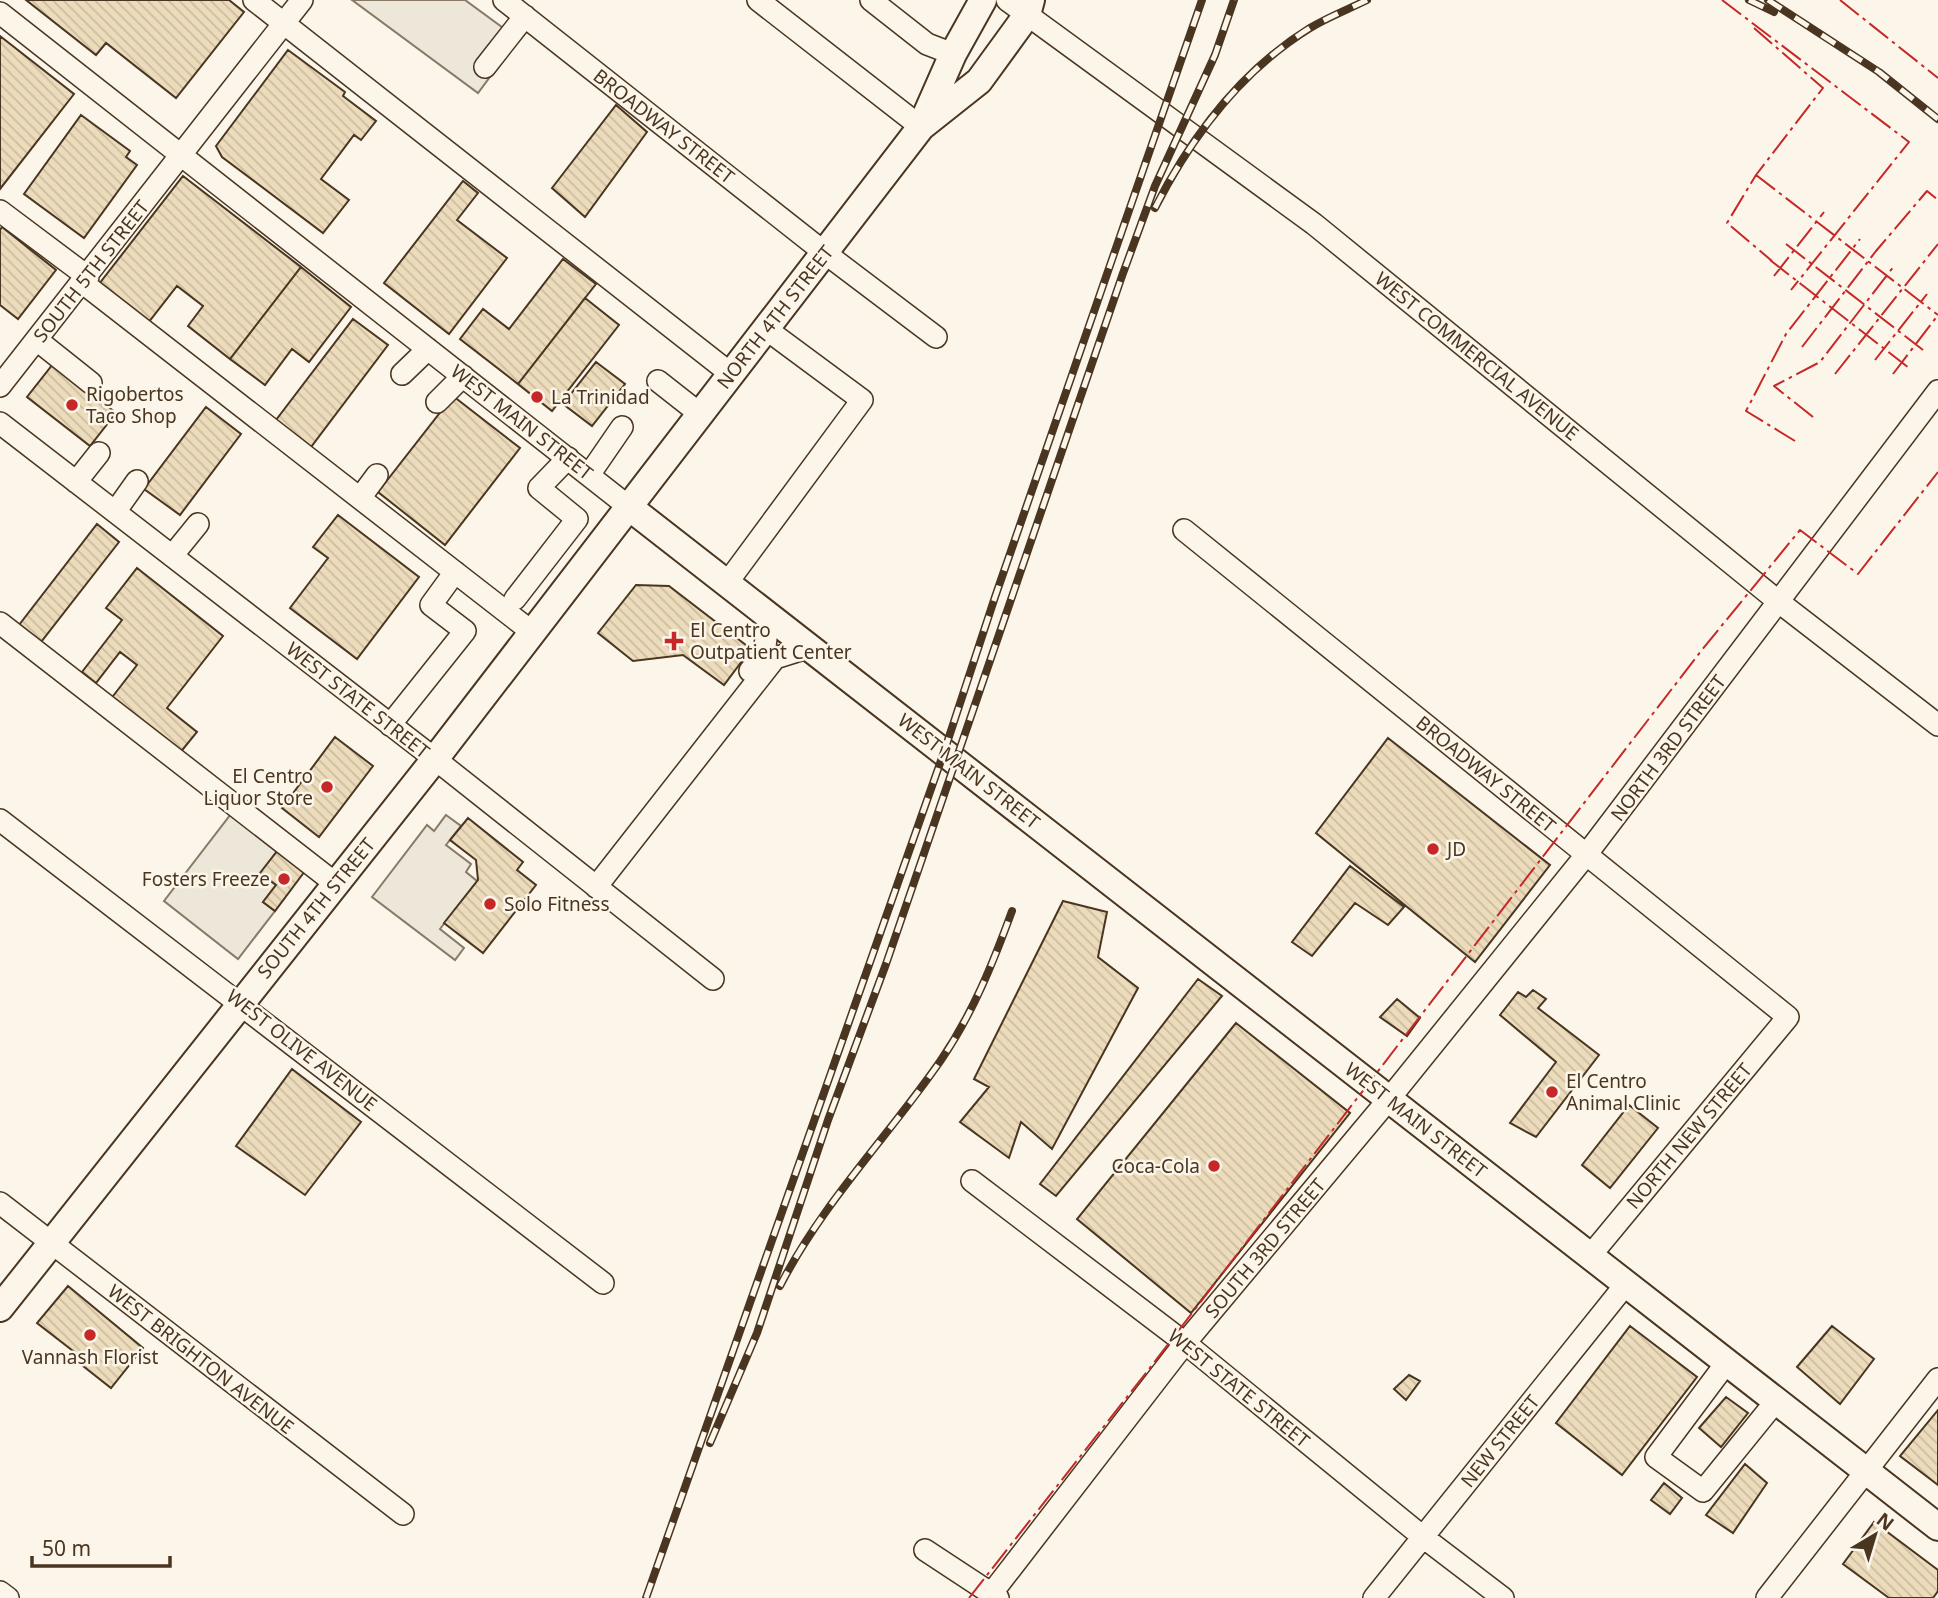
<svg xmlns="http://www.w3.org/2000/svg" width="1938" height="1598" viewBox="0 0 1938 1598" font-family="'Noto Sans',sans-serif">
<style>
.parking{fill:#ede7d9;stroke:#887966;stroke-width:2}
.building{fill:url(#building-back-hatch);stroke:#4a3520;stroke-width:2}
.lines{fill:none;stroke-linecap:round;stroke-linejoin:round}
.minor-casing{stroke:#4a3520;stroke-width:24}
.major-casing{stroke:#4a3520;stroke-width:30}
.minor{stroke:#fbf6e9;stroke-width:21}
.major{stroke:#fbf6e9;stroke-width:26}
.rail-casing{stroke:#4a3520;stroke-width:8}
.rail{stroke:#fbf6e9;stroke-width:5;stroke-dasharray:16;stroke-linecap:butt}
.power{stroke:#c62828;stroke-width:2;stroke-dasharray:24 5 3.5 5;stroke-linecap:butt}
.poi-dot{fill:#c62828;stroke:#fbf6e9;stroke-width:2.5}
.labels{text-anchor:middle;dominant-baseline:central;stroke-width:5;stroke-linejoin:round;paint-order:stroke}
.street-label{font-size:19px;fill:#4a3520;stroke:#fbf6e9}
.poi-label{font-size:19px;fill:#4a3520;stroke:#fbf6e9;text-anchor:start}
</style>
<defs>
<pattern id="building-back-hatch" width="6" height="6" patternUnits="userSpaceOnUse" patternTransform="scale(1.75)"><rect width="6" height="6" fill="#ecdcbc"/><path d="M-1 5l2 2M0 0l6 6M5-1l2 2" fill="none" stroke="#ccbda1"/></pattern>
</defs>
<rect width="100%" height="100%" fill="#fbf6e9"/>
<path class="parking" d="M352 0H465L518 39 478 93Z
M231 814 278 850 261 873 276 885 263 902 275 911 238 959 164 901Z
M446 815 461 826 446 845 471 864 466 872 477 881 440 929 464 948 455 960 372 897 427 825 434 831Z"/>
<path class="building" d="M26 0H229L244 12 176 98 106 43 96 55Z
M0 36 74 94 0 189Z
M288 50 345 92 343 96 376 121 361 140 354 135 321 179 349 200 323 233 222 157 216 146Z
M616 105 647 132 585 217 552 188Z
M81 115 130 151 126 157 137 165 84 238 24 194Z
M183 176 301 267 230 359 188 326 203 306 177 286 148 323 99 284Z
M463 181 478 193 457 220 507 258 449 334 384 283Z
M2 227 56 270 18 319 0 305V230Z
M563 259 596 284 518 384 460 339 483 309 509 329Z
M301 267 351 307 309 362 292 349 265 385 230 359Z
M585 298 619 325 552 411 518 384Z
M353 319 388 345 311 447 276 420Z
M596 362 625 384 592 426 563 404Z
M53 364 116 413 90 446 27 397Z
M453 396 520 448 445 545 378 492Z
M206 407 241 434 180 515 144 489Z
M338 515 419 577 357 659 290 608 328 558 313 547Z
M97 524 119 542 41 642 19 625Z
M137 568 223 636 167 708 197 732 179 754 110 700 137 665 120 652 96 683 82 672 122 620 106 608Z
M636 585 669 586 751 649 724 685 683 655 633 661 598 633Z
M335 737 373 766 319 837 282 808Z
M1388 738 1550 865 1475 962 1316 833Z
M468 818 523 862 517 870 536 885 483 953 444 923 478 880 476 860 450 840Z
M278 850 305 871 275 911 263 902 276 885 260 873Z
M1350 866 1404 907 1388 925 1355 903 1312 956 1292 942Z
M1063 901 1107 912 1098 957 1138 988 1052 1149 1021 1122 1009 1158 960 1122 989 1087 974 1079Z
M1198 979 1222 996 1056 1196 1040 1184Z
M1533 990 1546 999 1538 1008 1599 1055 1536 1137 1510 1123 1556 1062 1500 1015 1518 992 1526 997Z
M1397 999 1420 1018 1407 1036 1380 1017Z
M1236 1023 1350 1113 1191 1313 1077 1219Z
M292 1069 361 1122 305 1195 236 1146Z
M1629 1105 1658 1128 1610 1188 1582 1165Z
M68 1286 143 1348 111 1388 83 1366 86 1361 37 1323Z
M1630 1326 1697 1377 1622 1475 1556 1423Z
M1832 1326 1874 1359 1840 1404 1797 1367Z
M1409 1375 1420 1381 1406 1400 1394 1389Z
M1726 1397 1748 1413 1721 1447 1699 1428Z
M1938 1410V1485L1900 1456Z
M1745 1464 1767 1483 1733 1533 1706 1515Z
M1664 1483 1682 1498 1670 1514 1651 1500Z
M1874 1522 1938 1570V1591L1933 1598H1889L1843 1564Z"/>
<g class="lines">
<g class="minor-casing">
<path id="minor" d="M254 0 731 374
M504 0 825 253 936 337
M758 0 921 127
M871 0 927 44 953 54
M1007 0 1314 224 1779 602 1938 725
M0 13 629 507
M485 67 525 16
M0 211 88 277
M83 283 532 632
M37 340 91 383
M402 374 428 349
M658 381 700 414
M0 386 302 0
M437 402 463 376
M0 423 435 759 713 979
M589 475 622 427
M76 482 99 453
M360 498 377 475
M115 512 137 481
M1184 530 1788 1017 1590 1256
M172 556 198 524
M727 583 862 400 766 329
M515 599 577 519 539 488 568 458
M0 623 336 884
M750 671 764 654 769 615
M390 725 465 631 431 605 455 572
M0 820 603 1283
M596 887 775 658 810 647
M972 1181 1185 1343 1423 1537 1503 1598
M0 1203 403 1514
M1727 1362 1656 1457 1703 1491 1776 1401
M925 1550 998 1598
M0 1592 8 1598
M988 1598 1185 1343 1389 1099 1586 855 1938 391
M1374 1598 1626 1284
M1767 1598 1938 1379"/>
</g>
<g class="major-casing">
<path id="major" d="M923 122 953 54 983 0
M629 507 1938 1527
M0 1308 435 759 921 127 979 81 1027 15 1031 0"/>
</g>
<use href="#minor" class="minor"/>
<use href="#major" class="major"/>
<g class="rail-casing">
<path id="rail" d="M1749 0 1774 12
M1768 0 1879 72 1938 119
M1155 208C1191 137 1242 70 1310 28 1328 17 1349 9 1367 0
M780 1286C823 1202 888 1137 941 1060 973 1013 993 963 1012 911
M710 1443 757 1333 828 1120 886 964 1122 276 1155 186 1215 55 1234 0
M646 1598 944 752 995 597 1202 0"/>
</g>
<use href="#rail" class="rail"/>
<path class="power" d="M1722 0 1909 142 1791 290
M1840 0 1938 78
M1754 28 1823 88 1756 175 1727 223 1772 261
M1756 175 1938 315
M1786 244 1923 350
M1770 260 1909 368
M1774 276 1824 212
M1802 347 1876 251 1927 191 1938 200
M1875 360 1927 294
M1835 374 1938 244
M1893 374 1938 315
M1813 417 1774 386 1820 362 1894 266
M1795 441 1746 411 1786 334 1860 239
M969 1598 1149 1369 1701 651 1800 530 1858 574 1938 472"/>
</g>
<g class="poi-dot">
<circle cx="537" cy="397" r="7"/>
<circle cx="72" cy="405" r="7"/>
<path d="M670.5 630.5h7v7h7v7h-7v7h-7v-7h-7v-7h7z"/>
<circle cx="327" cy="787" r="7"/>
<circle cx="1433" cy="849" r="7"/>
<circle cx="284" cy="879" r="7"/>
<circle cx="490" cy="904" r="7"/>
<circle cx="1552" cy="1092" r="7"/>
<circle cx="1214" cy="1166" r="7"/>
<circle cx="90" cy="1335" r="7"/>
</g>
<g class="labels">
<g class="street-label">
<text transform="translate(664 126) rotate(38)">BROADWAY STREET</text>
<text transform="translate(91 271) rotate(-52)">SOUTH 5TH STREET</text>
<text transform="translate(775 317) rotate(-52)">NORTH 4TH STREET</text>
<text transform="translate(1477 356) rotate(39)">WEST COMMERCIAL AVENUE</text>
<text transform="translate(522 422) rotate(38)">WEST MAIN STREET</text>
<text transform="translate(358 700) rotate(38)">WEST STATE STREET</text>
<text transform="translate(1668 748) rotate(-53)">NORTH 3RD STREET</text>
<text transform="translate(969 771) rotate(38)">WEST MAIN STREET</text>
<text transform="translate(1486 774) rotate(39)">BROADWAY STREET</text>
<text transform="translate(316 908) rotate(-51)">SOUTH 4TH STREET</text>
<text transform="translate(302 1050) rotate(38)">WEST OLIVE AVENUE</text>
<text transform="translate(1416 1120) rotate(38)">WEST MAIN STREET</text>
<text transform="translate(1689 1136) rotate(-50)">NORTH NEW STREET</text>
<text transform="translate(1265 1248) rotate(-50)">SOUTH 3RD STREET</text>
<text transform="translate(201 1359) rotate(38)">WEST BRIGHTON AVENUE</text>
<text transform="translate(1239 1388) rotate(39)">WEST STATE STREET</text>
<text transform="translate(1500 1441) rotate(-51)">NEW STREET</text>
</g>
<g class="poi-label">
<text x="86" y="394">Rigobertos<tspan x="86" dy="22">Taco Shop</tspan></text>
<text x="551" y="397">La Trinidad</text>
<text x="690" y="630">El Centro<tspan x="690" dy="22">Outpatient Center</tspan></text>
<text x="313" y="776" text-anchor="end">El Centro<tspan x="313" dy="22">Liquor Store</tspan></text>
<text x="1447" y="849">JD</text>
<text x="270" y="879" text-anchor="end">Fosters Freeze</text>
<text x="504" y="904">Solo Fitness</text>
<text x="1566" y="1081">El Centro<tspan x="1566" dy="22">Animal Clinic</tspan></text>
<text x="1200" y="1166" text-anchor="end">Coca-Cola</text>
<text x="90" y="1357" text-anchor="middle">Vannash Florist</text>
</g>
</g>
<g transform="translate(1875 1535) rotate(38)" stroke="#fbf6e9" stroke-width="5" paint-order="stroke">
<path d="M0-5L12 26L0 18L-12 26Z" fill="#4a3520"/>
<text y="-10" font-size="19" font-weight="bold" text-anchor="middle" fill="#4a3520">N</text>
</g>
<path d="M32 1556v10h138v-10" fill="none" stroke="#4a3520" stroke-width="3.5"/>
<text x="42" y="1556" font-size="21" fill="#4a3520" stroke="#fbf6e9" stroke-width="5" paint-order="stroke">50 m</text>
</svg>
